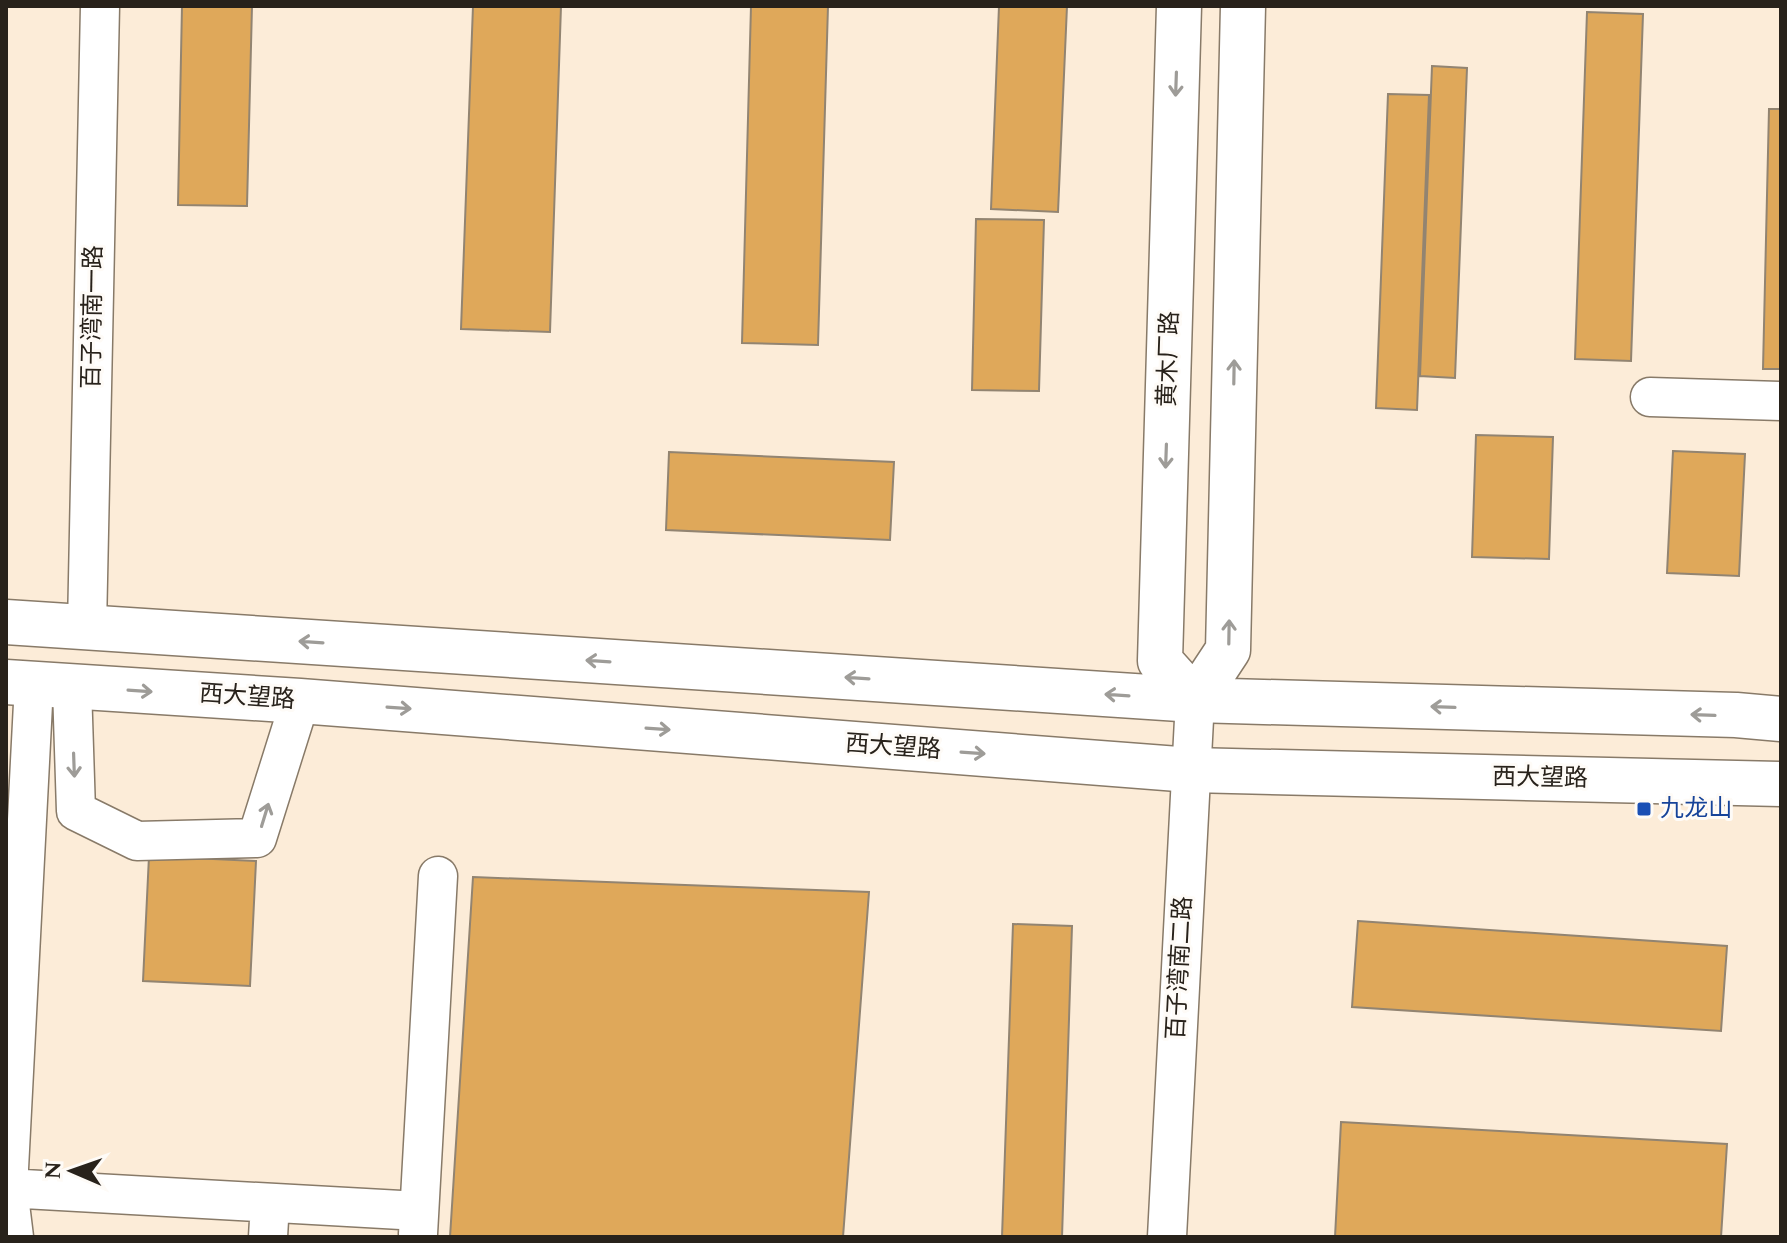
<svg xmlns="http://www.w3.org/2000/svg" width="1787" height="1243" viewBox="0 0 1787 1243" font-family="Spectral,'Noto Sans SC',serif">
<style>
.building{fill:#dfa85a;stroke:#928471;stroke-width:2}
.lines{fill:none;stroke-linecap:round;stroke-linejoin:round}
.minor-casing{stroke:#887a68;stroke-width:41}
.major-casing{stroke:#887a68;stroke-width:47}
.minor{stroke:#fff;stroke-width:38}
.major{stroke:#fff;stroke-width:44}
.oneway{stroke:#9e9c98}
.transit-dot{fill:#1a4fb4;stroke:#fefbf7;stroke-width:3}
.labels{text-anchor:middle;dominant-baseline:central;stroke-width:6;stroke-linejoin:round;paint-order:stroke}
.street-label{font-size:24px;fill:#28221b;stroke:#fefbf7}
.transit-label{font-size:24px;fill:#164399;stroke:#fefbf7;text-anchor:start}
</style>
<rect width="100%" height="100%" fill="#fcecd8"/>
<path class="building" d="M182 6H252L247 206 178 205Z
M473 6H561L550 332 461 329Z
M751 6H828L818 345 742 343Z
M999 6H1067L1058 212 991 209Z
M1587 12 1643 14 1631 361 1575 359Z
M1432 66 1467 68 1455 378 1420 376Z
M1388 94 1429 95 1417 410 1376 408Z
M1769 109H1781V369H1763Z
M976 219 1044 220 1039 391 972 390Z
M1476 435 1553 437 1549 559 1472 557Z
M1673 451 1745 454 1739 576 1667 573Z
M669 452 894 462 890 540 666 530Z
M149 856 256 861 250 986 143 981Z
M473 877 869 892 843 1237H450Z
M1358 921 1727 946 1721 1031 1352 1007Z
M1013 924 1072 926 1062 1237H1002Z
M1341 1122 1727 1144 1721 1237H1335Z"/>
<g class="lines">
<g class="minor-casing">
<path id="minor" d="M1650 397 1781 401
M87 627 100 6
M72 687 76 811 137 841 257 838 300 701
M6 1188 419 1211
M418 1234 438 876
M14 1237 8 1188 34 684
M268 1237 270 1203
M1167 1237 1195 700"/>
</g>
<g class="major-casing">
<path id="major" d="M1179 6 1160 661 1195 700
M6 622 1195 700 1736 715 1781 719
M6 682 300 701 1191 770 1781 784
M1195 700 1228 650 1243 6"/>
</g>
<use href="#minor" class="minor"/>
<use href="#major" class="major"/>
</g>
<defs><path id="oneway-shaft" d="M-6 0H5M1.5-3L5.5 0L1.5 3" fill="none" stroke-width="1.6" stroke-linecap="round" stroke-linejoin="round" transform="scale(2)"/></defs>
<g class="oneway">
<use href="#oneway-shaft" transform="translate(1176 84) rotate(92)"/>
<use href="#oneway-shaft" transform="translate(1234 372) rotate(-89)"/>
<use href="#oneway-shaft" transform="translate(1166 456) rotate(92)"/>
<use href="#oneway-shaft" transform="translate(1229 632) rotate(-89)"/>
<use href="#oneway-shaft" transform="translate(311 642) rotate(-176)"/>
<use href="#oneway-shaft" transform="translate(598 661) rotate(-176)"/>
<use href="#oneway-shaft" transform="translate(857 678) rotate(-176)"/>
<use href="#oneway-shaft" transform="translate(140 691) rotate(4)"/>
<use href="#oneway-shaft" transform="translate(1117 695) rotate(-176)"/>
<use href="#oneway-shaft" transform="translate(1443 707) rotate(-178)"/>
<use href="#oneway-shaft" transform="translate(399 708) rotate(4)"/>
<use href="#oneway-shaft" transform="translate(1703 715) rotate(-178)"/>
<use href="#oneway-shaft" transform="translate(658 729) rotate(4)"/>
<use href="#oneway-shaft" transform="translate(973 753) rotate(4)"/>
<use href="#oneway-shaft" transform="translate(74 765) rotate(88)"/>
<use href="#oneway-shaft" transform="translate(265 815) rotate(-73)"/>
</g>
<rect class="transit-dot" x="1636" y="801" width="16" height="16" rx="4"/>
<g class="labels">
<g class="street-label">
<text transform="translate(93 317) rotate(-89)">百子湾南一路</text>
<text transform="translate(1169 359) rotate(-88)">黄木厂路</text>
<text transform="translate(247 697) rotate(4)">西大望路</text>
<text transform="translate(893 747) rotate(4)">西大望路</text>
<text transform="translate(1540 778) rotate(1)">西大望路</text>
<text transform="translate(1180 968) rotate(-87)">百子湾南二路</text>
</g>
<g class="transit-label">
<text x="1660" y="809">九龙山</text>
</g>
</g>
<rect width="1787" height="1243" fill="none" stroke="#28221b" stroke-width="16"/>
<g transform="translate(72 1171) rotate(272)" stroke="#fefbf7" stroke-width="6" paint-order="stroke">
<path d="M0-6L14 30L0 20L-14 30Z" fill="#28221b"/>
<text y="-12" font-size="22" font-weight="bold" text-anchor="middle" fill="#28221b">N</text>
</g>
</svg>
